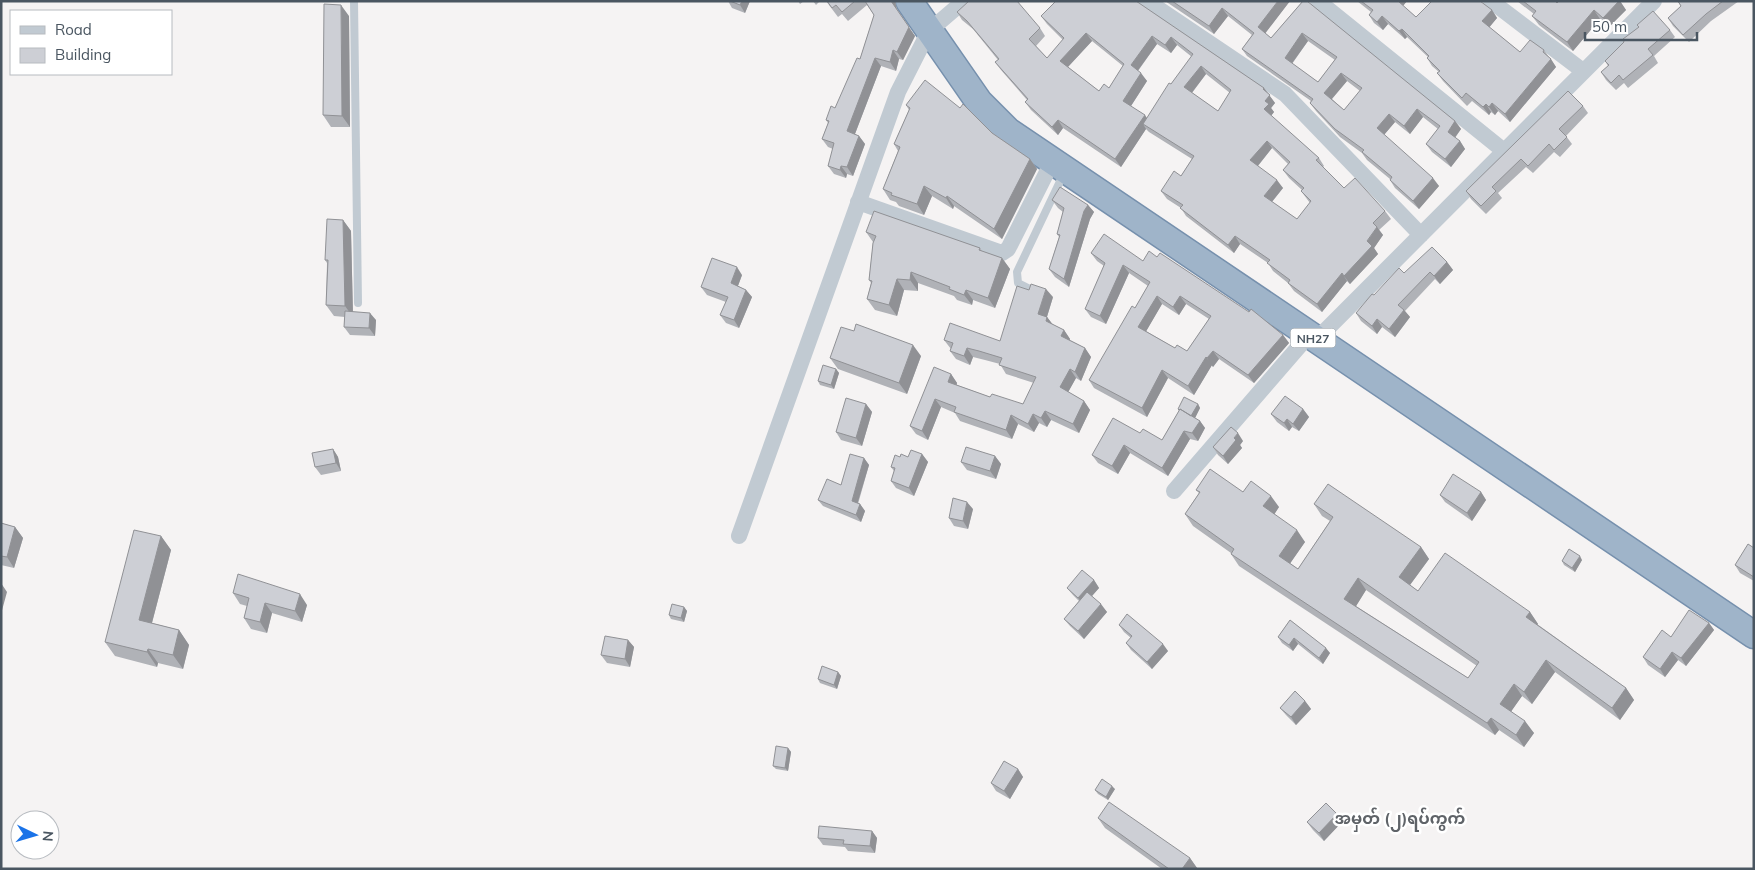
<svg xmlns="http://www.w3.org/2000/svg" width="1755" height="870" viewBox="0 0 1755 870" font-family="Mulish,'Noto Sans Myanmar',sans-serif">
<style>
.lines{fill:none;stroke-linecap:round;stroke-linejoin:round}
.trunk-casing{stroke:#7690ad;stroke-width:29}
.service{stroke:#c1cad2;stroke-width:8}
.minor{stroke:#c1cad2;stroke-width:16}
.trunk{stroke:#9fb4c9;stroke-width:26}
.wall{fill:#b0b2b7;fill-rule:evenodd}
.shaded-wall{fill:#909195}
.building{fill:#cdcfd5;stroke:#909195;fill-rule:evenodd}
.labels{text-anchor:middle;dominant-baseline:central;stroke-width:5;stroke-linejoin:round;paint-order:stroke}
.shield{fill:#fff;stroke:#808990;stroke-width:1}
.shield-label{font-size:12px;font-weight:bold;fill:#4a5661}
.quarter-label{font-size:16px;font-weight:bold;fill:#5f6368;stroke:#fff}
</style>
<rect width="100%" height="100%" fill="#f5f3f3"/>
<g class="lines">
<g class="trunk-casing">
<path id="trunk" d="M909 1 979 102 1008 131 1754 635"/>
</g>
<path class="service" d="M354 1 358 303
M1032 290 1018 283 1017 272 1064 173"/>
<path class="minor" d="M1147 1 1285 94 1421 235
M1318 1 1504 151
M1491 1 1583 71
M858 202 1002 253 1008 249 1052 162
M1316 340 1654 1
M1174 491 1309 335
M739 536 898 92 929 31 964 1"/>
<use href="#trunk" class="trunk"/>
</g>
<path class="wall" d="M728 1H750L745 13 732 8Z
M798 1H804L800 4Z
M813 1H820L816 5Z
M826 1H895L897 10 915 36 903 60 899 59 896 71 881 66 855 134 859 136 865 144 853 176 847 174 846 178 834 174 828 166 833 149 828 147 822 139 828 123 826 120 835 108 860 59 874 15 867 5 848 21 842 14 838 17Z
M1056 1H1137L1138 3 1264 88 1275 103 1271 108 1274 112 1271 116 1319 158 1324 166 1323 167 1344 188 1385 211 1391 219 1379 230 1383 235 1374 248 1378 254 1350 284 1347 281 1322 312 1294 291 1288 283 1273 271 1268 263 1240 244 1234 253 1186 216 1181 208 1167 199 1161 191 1181 176 1192 159 1149 132 1146 129 1121 167 1063 128 1058 135 1031 110 1025 102 1027 100 1001 70 995 62 998 60 973 29 962 20 957 12 1040 28 1045 36 1036 46 1047 58 1063 40 1047 24 1041 16ZM1092 41 1123 66 1109 88 1099 91 1068 67ZM1157 44 1171 53 1177 45 1192 57 1171 84 1147 118 1131 106 1147 81 1138 71ZM1206 74 1230 93 1218 111 1192 93ZM1272 148 1288 164 1283 170 1289 178 1302 190 1301 191 1310 203 1297 219 1272 202 1283 188 1258 166Z
M1165 1H1290L1265 33 1271 38 1303 1 1455 121 1461 129 1455 138 1460 141 1465 149 1451 167 1432 152 1426 144 1438 129 1423 117 1410 134 1395 122 1384 135 1439 186 1419 209 1395 188 1390 180V179L1367 160 1362 153 1340 137 1316 111 1310 103 1311 101 1247 56 1242 49 1252 35 1228 16 1214 34ZM1308 41 1335 60 1318 82 1292 64ZM1347 81 1360 91 1344 110 1332 99Z
M1357 1H1407L1403 6 1416 17 1492 10 1497 18 1489 27 1520 52 1544 50 1556 67 1510 122 1498 111 1495 115 1491 112 1489 115 1472 101 1467 106 1443 81 1437 73 1439 72 1432 66 1427 58 1428 57 1407 37 1405 39 1388 24 1383 30 1374 23 1369 15 1371 12Z
M1517 1H1555L1557 3 1559 1H1620L1626 10 1609 27 1600 19 1573 51 1539 25 1532 16 1534 14Z
M1677 1H1739L1711 21 1689 42 1673 26 1668 18 1681 6Z
M349 16 350 127H331L323 115Z
M1670 30 1675 37 1654 56 1658 63 1628 88 1624 83 1616 90 1606 80 1601 72 1608 66 1605 61Z
M906 105 992 133 1030 159 1037 169 1002 239 954 206 953 209 932 196 924 215 899 206 896 202 890 200 883 189 898 151 894 144 909 110Z
M1583 106 1588 113 1566 136 1572 144 1560 157 1554 152 1533 173 1526 167 1498 193 1502 198 1486 214 1471 199 1466 191Z
M1052 200 1088 205 1094 212 1090 219 1069 287 1055 277 1049 269 1059 237 1057 234 1063 212 1058 208Z
M343 220 351 231 353 312 376 320 375 336 350 335 344 327 345 317 334 316 326 305 327 263 325 260Z
M866 232 980 248 982 251 1002 258 1010 269 995 308 973 300 972 305 957 300 954 296 918 283V291L904 290 897 316 875 310 867 299 871 283 869 280 873 242Z
M1091 253 1143 261 1157 257 1283 335 1289 343 1254 383 1219 359 1213 367 1212 365 1194 395 1168 378 1147 417 1094 388 1089 380 1135 308 1148 286 1129 273 1106 324 1091 317 1085 309 1104 266 1097 261ZM1162 304 1179 315 1186 304 1209 319 1187 351 1175 348 1146 331Z
M1447 262 1453 270 1440 284 1435 279 1405 311 1410 317 1395 337 1382 327 1377 334 1361 321 1356 313 1374 295 1404 273Z
M742 275 738 286 746 290 752 297 739 328 726 323 720 315 726 302 707 295 701 287Z
M1053 297 1047 317 1052 324 1064 330 1070 339V340L1085 348 1091 357 1081 381 1076 378 1068 392 1084 401 1090 410 1079 433 1051 420 1047 427 1039 423 1034 432 1018 424 1012 439 960 421 955 413 941 407 928 440 916 434 910 426 951 374 957 383V385L990 397 1023 404 1034 383 1006 374 1000 364 985 360 973 357 970 365 956 359 950 351 951 349 944 340 1000 341Z
M854 331 921 356 907 394 838 369 830 358Z
M836 369 839 373 834 389 820 385 818 381Z
M866 404 872 412 862 446 841 440 836 432Z
M1198 404 1200 408 1195 418 1200 421 1205 428 1198 441 1190 439 1168 476 1130 453 1118 474 1098 463 1092 455 1140 433 1162 440 1179 411 1178 409Z
M1303 409 1309 417 1299 431 1292 427 1289 431 1277 422 1271 414Z
M1243 441 1240 445 1242 448 1228 464 1218 455 1213 447Z
M333 449 338 457 341 471 321 475 315 467Z
M922 454 928 462 914 496 896 488 891 481 894 471 891 467 900 457H908Z
M995 456 1001 464 996 479 967 470 961 462Z
M864 458 869 465 858 504H860L865 511 861 522 823 506 818 500 841 485Z
M1196 490 1243 492 1279 507 1274 514 1305 542 1290 563 1298 569 1330 521 1322 516 1314 504 1421 547 1429 559 1410 585 1418 591 1530 612 1538 624H1537L1626 688 1634 700 1620 720 1555 672 1532 704 1522 696 1511 711 1534 733 1524 747 1499 730 1495 735 1239 566 1231 554V553L1193 526 1185 514 1199 493ZM1366 590 1477 666 1468 678 1356 606Z
M1481 492 1486 500 1472 521 1445 502 1440 495Z
M973 509 968 529 954 526 949 518Z
M1 523 15 527 23 538 14 568 1 565Z
M161 536 171 550 152 623 179 630 189 645 183 669 158 663 157 667 115 656 105 642Z
M1754 548V581L1740 573 1735 565Z
M1582 560 1575 572 1564 565 1562 561Z
M1094 580 1099 588 1092 596 1107 612 1084 639 1070 626 1064 619 1079 601 1073 595 1067 588Z
M233 593 307 605 302 622 272 613 267 633 251 629 244 618 247 606 240 604Z
M684 607 687 611 684 622 671 619 669 615Z
M1290 620 1330 653 1323 664 1298 644 1293 651 1282 643 1278 637Z
M1709 623 1714 630 1686 666 1678 660 1665 677 1648 665 1643 657 1671 637Z
M1119 625 1168 651 1152 669 1131 650 1126 643 1131 638 1124 632Z
M628 640 634 647 630 667 607 663 601 655Z
M838 672 841 676 837 689 820 683 818 679Z
M1305 701 1311 709 1296 725 1286 715 1280 708Z
M788 748 791 752 788 771 776 769 773 766Z
M1018 769 1023 777 1010 799 996 791 991 783Z
M1115 789 1108 800 1098 794 1095 790Z
M1337 814 1342 822 1324 841 1313 830 1307 822Z
M1098 818 1190 858 1197 868 1196 869H1162L1105 828Z
M872 831 877 838 875 853 848 851 845 847 823 845 818 838Z"/>
<path class="shaded-wall" d="M742 1H750L745 13 740 5Z
M891 1H895L897 10 915 36 903 60 897 52Z
M1278 1H1290L1264 35 1258 27Z
M1398 1H1407L1402 7Z
M1619 1H1620L1626 10 1609 27 1603 18Z
M341 5 349 16 350 127 342 116Z
M1222 8 1228 16 1214 34 1209 26Z
M1492 10 1497 18 1488 29 1482 21Z
M1594 10 1600 19 1573 51 1567 42Z
M1382 16 1388 24 1383 30 1377 22Z
M1402 29 1407 37 1405 39 1399 31Z
M1086 33 1092 41 1066 69 1060 61Z
M1302 33 1308 41 1290 66 1285 58Z
M1152 36 1157 44 1136 73 1131 65Z
M1171 37 1177 45 1171 53 1165 45Z
M893 50 899 59 896 71 890 62Z
M875 58 881 66 853 139 847 131Z
M1551 59 1556 67 1510 122 1505 114Z
M1201 66 1206 74 1190 95 1184 87Z
M1141 73 1147 81 1129 109 1123 101Z
M1341 73 1347 81 1330 101 1324 93Z
M1264 88 1275 103 1271 108 1274 112 1270 117 1264 109 1265 101 1263 89Z
M1492 103 1498 111 1495 115 1489 107Z
M1486 104 1491 112 1489 115 1483 107Z
M1417 109 1423 117 1410 134 1404 126Z
M1389 114 1395 122 1383 136 1377 128Z
M1145 115 1150 123 1143 124 1146 129 1121 167 1115 159Z
M1058 120 1063 128 1058 135 1052 127Z
M1455 121 1461 129 1453 140 1448 132Z
M859 136 865 144 853 176 847 167Z
M1267 141 1272 148 1256 168 1250 160Z
M1460 141 1465 149 1451 167 1445 159Z
M1030 159 1037 169 1002 239 994 229Z
M841 166 847 174 846 178 840 170Z
M1433 178 1439 186 1419 209 1413 201Z
M1277 180 1283 188 1270 204 1264 196Z
M924 186 932 196 924 215 917 204Z
M947 196 954 206 953 209 946 198Z
M1088 205 1094 212 1090 219 1069 287 1064 279 1084 211Z
M343 220 351 231 353 317 345 306Z
M1377 227 1383 235 1374 248 1378 254 1350 284 1344 276Z
M1235 236 1240 244 1234 253 1228 245Z
M1002 258 1010 269 995 308 988 298Z
M1447 262 1453 270 1440 284 1434 276Z
M1123 265 1129 273 1106 324 1100 316Z
M737 267 742 275 736 291 731 283Z
M911 272 918 283V291L910 280Z
M1342 273 1347 281 1322 312 1317 304Z
M897 279 904 290 897 316 889 305Z
M1046 289 1053 297 1045 323 1038 314Z
M746 290 752 297 739 328 734 320Z
M966 290 973 300 972 305 964 295Z
M1157 296 1162 304 1144 335 1138 327Z
M1180 296 1186 304 1179 315 1173 307Z
M1404 310 1410 317 1395 337 1389 329Z
M370 313 376 320 375 336 369 328Z
M1047 317 1054 326 1046 321Z
M1377 319 1382 327 1377 334 1372 326Z
M1064 330 1070 339 1067 345 1061 336Z
M1283 335 1289 343 1254 383 1248 375Z
M913 345 921 356 907 394 899 383Z
M967 348 973 357 970 365 964 356Z
M1085 348 1091 357 1081 381 1075 372Z
M1213 351 1219 359 1213 367 1207 358Z
M1206 357 1212 365 1194 395 1188 386Z
M836 369 839 373 834 389 831 385Z
M1070 369 1076 378 1066 396 1060 387Z
M1162 370 1168 378 1147 417 1142 408Z
M951 374 957 383 954 390 948 382Z
M935 399 941 407 928 440 922 431Z
M1084 401 1090 410 1079 433 1073 424Z
M866 404 872 412 862 446 856 438Z
M1198 404 1200 408 1194 420 1191 416Z
M1303 409 1309 417 1299 431 1293 424Z
M1045 411 1051 420 1047 427 1041 418Z
M1033 414 1039 423 1034 432 1028 424Z
M1011 415 1018 424 1012 439 1006 430Z
M1287 419 1292 427 1289 431 1284 423Z
M1200 421 1205 428 1198 441 1192 433Z
M1184 431 1190 439 1168 476 1162 468Z
M1238 433 1243 441 1240 445 1242 448 1228 464 1223 456 1234 438Z
M1124 445 1130 453 1118 474 1112 466Z
M333 449 338 457 341 471 336 463Z
M922 454 928 462 914 496 909 488Z
M995 456 1001 464 996 479 990 471Z
M864 458 869 465 856 508 852 501Z
M1481 492 1486 500 1472 521 1467 513Z
M1271 496 1279 507 1272 518 1263 506Z
M967 502 973 509 968 529 963 521Z
M860 504 865 511 861 522 856 515Z
M15 527 23 538 14 568 7 557Z
M1297 530 1305 542 1287 568 1279 556Z
M161 536 171 550 149 634 139 620Z
M1421 547 1429 559 1407 589 1399 577Z
M1580 556 1582 560 1575 572 1572 568Z
M1358 578 1366 590 1353 611 1344 599Z
M1094 580 1099 588 1084 605 1078 598Z
M1 583 7 592 1 614Z
M300 594 307 605 302 622 295 611Z
M265 603 272 613 267 633 260 622Z
M1101 604 1107 612 1084 639 1078 631Z
M684 607 687 611 684 622 681 618Z
M1530 612 1538 624 1535 628 1526 617Z
M1709 623 1714 630 1686 666 1681 658Z
M179 630 189 645 183 669 173 655Z
M1294 638 1298 644 1293 651 1289 645Z
M628 640 634 647 630 667 625 659Z
M1163 644 1168 651 1152 669 1147 662Z
M1326 648 1330 653 1323 664 1319 658Z
M148 649 158 663 157 667 147 652Z
M1672 652 1678 660 1665 677 1660 669Z
M1546 660 1555 672 1532 704 1524 692Z
M838 672 841 676 837 689 834 685Z
M1514 684 1522 696 1508 716 1500 704Z
M1626 688 1634 700 1620 720 1612 708Z
M1305 701 1311 709 1296 725 1291 717Z
M1491 718 1499 730 1495 735 1487 723Z
M1525 721 1534 733 1524 747 1516 735Z
M788 748 791 752 788 771 785 768Z
M1018 769 1023 777 1010 799 1004 791Z
M1112 786 1115 789 1108 800 1106 797Z
M1337 814 1342 822 1324 841 1319 833Z
M872 831 877 838 875 853 870 846Z
M1190 858 1197 868 1196 869H1182Z"/>
<path class="building" d="M730 1H742L740 5Z
M827 1H855L842 12 836 5 832 8Z
M865 1H891L909 27 897 52 893 50 890 62 875 58 847 131 859 136 847 167 841 166 840 170 828 166 834 143 822 139 829 121 826 120 831 106 835 108 857 58 860 59 874 15Z
M969 1H1017L1040 28 1029 39 1047 58 1064 38 1041 16 1056 1H1136L1264 88 1263 89 1270 95 1265 101 1269 104 1264 109 1319 158 1316 160 1344 188 1355 178 1385 211 1373 223 1377 227 1367 241 1372 246 1344 276 1342 273 1317 304 1288 283 1290 280 1267 263 1270 260 1235 236 1228 245 1180 208 1183 205 1161 191 1174 171 1181 176 1194 156 1143 124 1169 83 1171 84 1193 54 1171 37 1165 45 1152 36 1131 65 1141 73 1123 101 1145 115 1115 159 1058 120 1052 127 1025 102 1028 99 995 62 999 59 967 21 957 12ZM1086 33 1124 64 1109 88 1104 84 1099 91 1060 61ZM1201 66 1231 90 1218 111 1184 87ZM1267 141 1290 162 1283 170 1304 188 1301 191 1311 201 1297 219 1264 196 1277 180 1250 160Z
M1172 1H1278L1258 27 1271 38 1303 1H1307L1455 121 1448 132 1460 141 1445 159 1426 144 1440 126 1417 109 1404 126 1389 114 1377 128 1433 178 1413 201 1390 180 1392 177 1362 152 1364 150 1335 129 1310 103 1313 99 1242 49 1254 33 1222 8 1209 26ZM1302 33 1337 57 1318 82 1285 58ZM1341 73 1362 88 1344 110 1324 93Z
M1361 1H1398L1416 17 1432 1H1480L1492 10 1482 21 1520 52 1530 40 1544 50 1543 52 1551 59 1505 114 1492 103 1489 107 1486 104 1483 107 1466 93 1462 98 1437 73 1440 71 1427 58 1429 56 1402 29 1399 31 1382 16 1377 22 1369 15 1373 10Z
M1523 1H1555L1557 3 1559 1H1619L1603 18 1594 10 1567 42 1532 16 1536 11Z
M1678 1H1723L1706 14 1683 35 1668 18 1681 6Z
M324 4 341 5 342 116 323 115Z
M1653 11 1670 30 1648 49 1653 55 1623 80 1619 75 1611 83 1601 72 1609 65 1605 61 1624 42 1623 39 1639 27 1637 25Z
M925 80 960 108 963 104 992 133 1030 159 994 229 947 196 946 198 924 186 917 204 891 195 892 193 883 189 900 147 894 144 910 108 906 105Z
M1568 91 1583 106 1559 129 1567 137 1554 150 1549 144 1528 166 1521 159 1492 187 1496 191 1481 206 1466 191Z
M1060 187 1088 205 1084 211 1064 279 1049 269 1060 235 1057 234 1064 208 1052 200Z
M874 211 980 248 979 250 1002 258 988 298 966 290 964 295 949 289 950 287 911 272 910 280 897 279 889 305 867 299 872 281 869 280 873 243 876 236 866 232Z
M327 219 343 220 345 306 326 305 328 260H325Z
M1104 234 1143 261 1149 251 1157 257 1160 253 1249 312 1251 309 1283 335 1248 375 1213 351 1207 358 1206 357 1188 386 1162 370 1142 408 1089 380 1132 306 1135 308 1150 282 1123 265 1100 316 1085 309 1105 263 1091 253ZM1157 296 1173 307 1180 296 1211 316 1187 351 1177 345 1175 348 1138 327Z
M1432 247 1447 262 1434 276 1430 272 1398 305 1404 310 1389 329 1377 319 1372 326 1356 313 1372 294 1374 295 1399 268 1404 273Z
M712 258 737 267 731 283 746 290 734 320 720 315 728 297 701 287Z
M1031 284 1046 289 1038 314 1047 317 1046 321 1064 330 1061 336 1085 348 1075 372 1070 369 1060 387 1084 401 1073 424 1045 411 1041 418 1033 414 1028 424 1011 415 1006 430 954 412 956 407 935 399 922 431 910 426 934 367 951 374 948 382 990 397 992 394 1023 404 1036 377 999 365 1002 358 979 351 967 348 964 356 950 351 953 343 944 340 950 323 1000 341 1017 286 1029 290Z
M345 311 370 313 369 328 344 327Z
M856 324 913 345 899 383 830 358 841 327 854 331Z
M823 365 836 369 831 385 818 381Z
M1285 396 1303 409 1293 424 1287 419 1284 423 1271 414Z
M1184 397 1198 404 1191 416 1180 409 1179 410 1178 409Z
M846 398 866 404 856 438 836 432Z
M1180 409 1200 421 1192 433 1184 431 1162 468 1124 445 1112 466 1092 455 1113 418 1140 433 1143 429 1162 440Z
M1231 427 1238 433 1234 438 1236 440 1223 456 1213 447Z
M966 447 995 456 990 471 961 462Z
M333 449 336 463 315 467 312 453Z
M911 450 922 454 909 488 891 481 895 468 891 467 895 455 900 457 901 454 908 457Z
M850 454 864 458 852 501 860 504 856 515 818 500 827 479 841 485Z
M1210 469 1243 492 1251 481 1271 496 1263 506 1297 530 1279 556 1298 569 1333 517 1314 504 1328 484 1421 547 1399 577 1418 591 1445 553 1530 612 1526 617 1626 688 1612 708 1546 660 1524 692 1514 684 1500 704 1525 721 1516 735 1491 718 1487 723 1231 554 1234 549 1185 514 1200 492 1196 490ZM1358 578 1479 662 1468 678 1344 599Z
M1453 474 1481 492 1467 513 1440 495Z
M953 498 967 502 963 521 949 518Z
M1 523 15 527 7 557 1 556Z
M134 530 161 536 139 620 179 630 173 655 148 649 147 652 105 642Z
M1748 544 1754 548V577L1735 565Z
M1569 549 1580 556 1572 568 1562 561Z
M1082 570 1094 580 1078 598 1067 588Z
M238 574 300 594 295 611 265 603 260 622 244 618 249 598 233 593Z
M1087 592 1101 604 1078 631 1064 619Z
M672 604 684 607 681 618 669 615Z
M1689 610 1709 623 1681 658 1672 652 1660 669 1643 657 1662 630 1671 637Z
M1127 614 1163 644 1147 662 1126 643 1132 636 1119 625Z
M1290 620 1326 648 1319 658 1294 638 1289 645 1278 637Z
M605 636 628 640 625 659 601 655Z
M822 666 838 672 834 685 818 679Z
M1295 691 1305 701 1291 717 1280 708Z
M776 746 788 748 785 768 773 766Z
M1004 761 1018 769 1004 791 991 783Z
M1102 779 1112 786 1106 797 1095 790Z
M1109 802 1190 858 1182 869H1169L1098 818Z
M1326 803 1337 814 1319 833 1307 822Z
M819 826 872 831 870 846 843 844 844 840 818 838Z"/>
<g class="labels">
<rect class="shield" x="1290.5" y="328.5" width="45" height="19" rx="4"/>
<g class="shield-label">
<text x="1313" y="338">NH27</text>
</g>
<g class="quarter-label">
<text x="1400" y="818">အမှတ် (၂)ရပ်ကွက်</text>
</g>
</g>
<rect width="1755" height="870" fill="none" stroke="#4a5661" stroke-width="5"/>
<rect x="10" y="10" width="162" height="65" fill="#ffffff" stroke="#b7bbc0"/>
<rect x="20" y="26" width="25" height="8" fill="#c1cad2" stroke="#b7bbc0"/>
<text x="55" y="35" font-size="15" fill="#4a5661">Road</text>
<rect x="20" y="48" width="25" height="15" fill="#cdcfd5" stroke="#b7bbc0"/>
<text x="55" y="60" font-size="15" fill="#4a5661">Building</text>
<g transform="translate(35 835) rotate(95)"><circle r="24" fill="#ffffff" stroke="#b7bbc0"/>
<path d="M0-4L9 19L0 12L-9 19Z" fill="#1a73e8"/>
<text y="-8" font-size="14" font-weight="bold" text-anchor="middle" fill="#4a5661">N</text>
</g>
<path d="M1585 32v8h112v-8" fill="none" stroke="#4a5661" stroke-width="2.5"/>
<text x="1592" y="32" font-size="15" fill="#4a5661" stroke="#ffffff" stroke-width="4" paint-order="stroke">50 m</text>
</svg>
